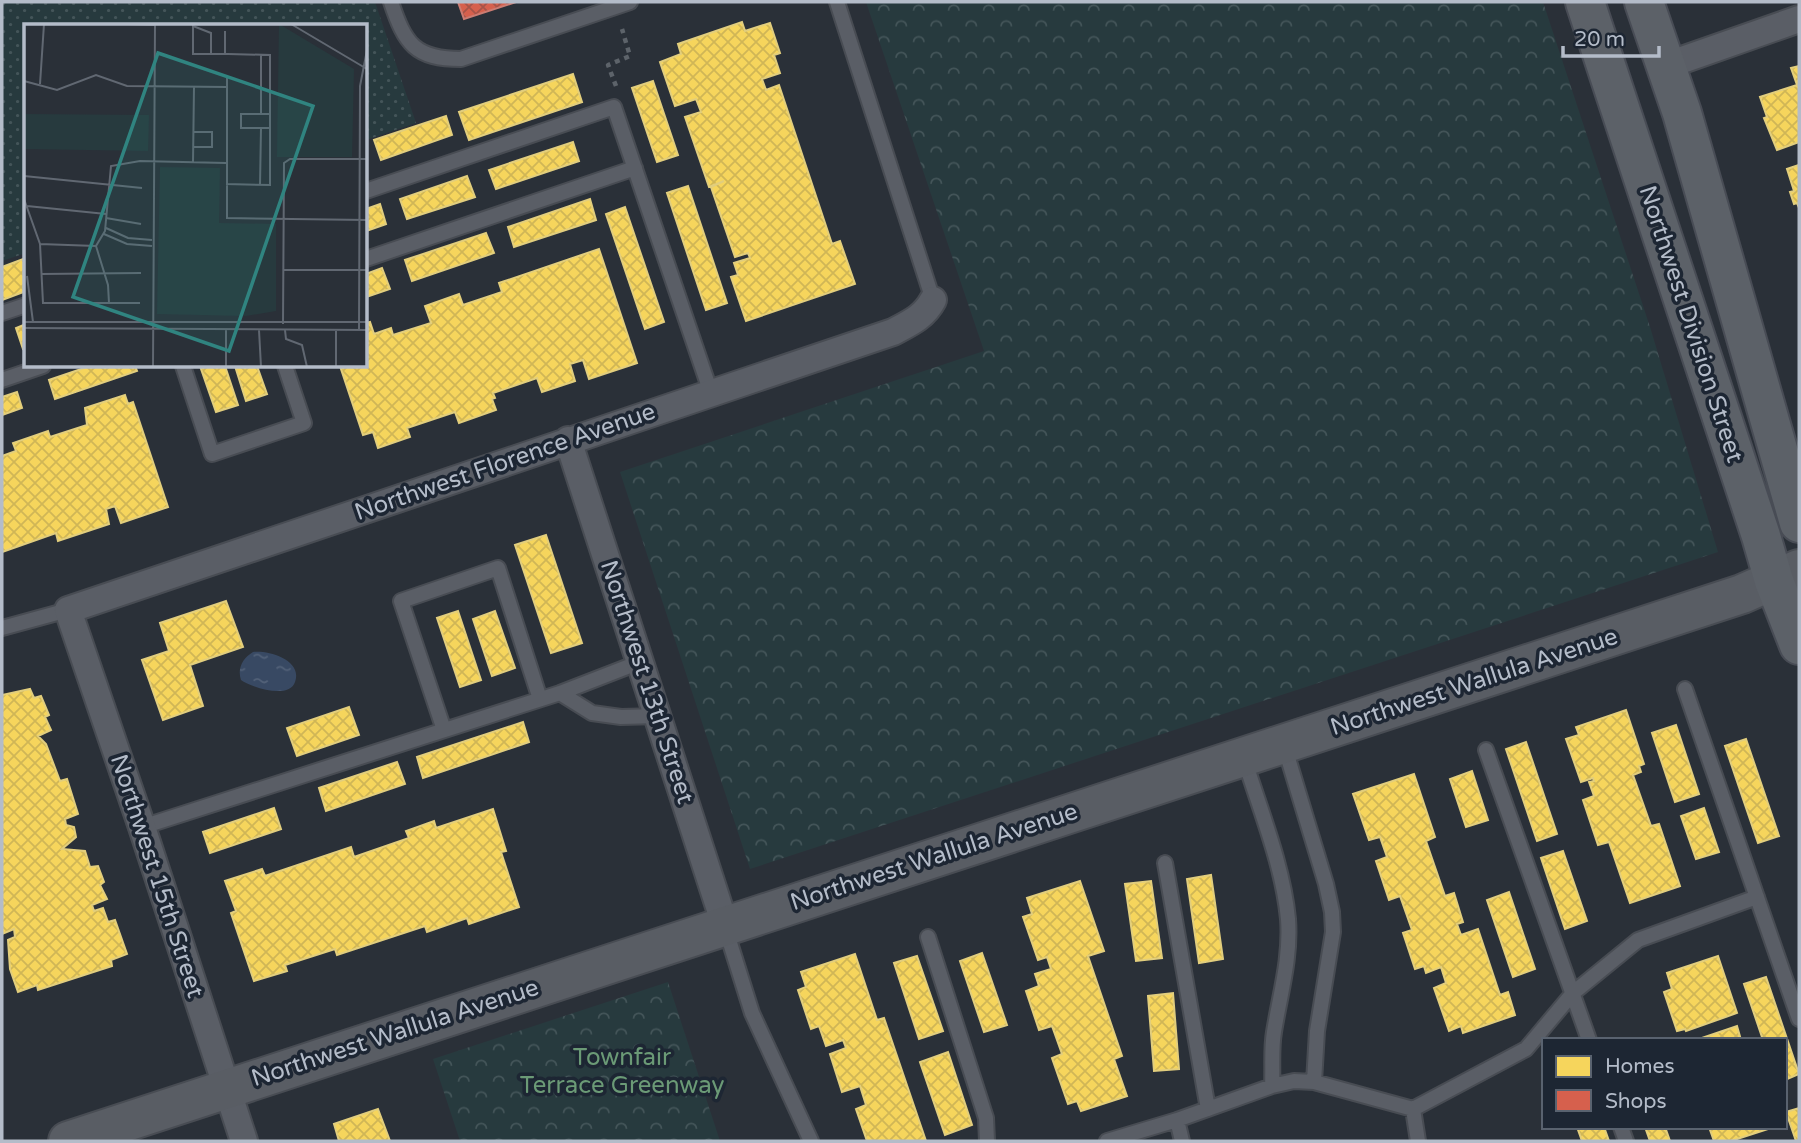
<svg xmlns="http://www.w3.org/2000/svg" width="1801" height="1143" viewBox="0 0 1801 1143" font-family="'Varela Round',sans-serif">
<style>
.grass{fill:url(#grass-dots)}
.forest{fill:url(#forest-crowns)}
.water{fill:url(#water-ripples)}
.homes{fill:url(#homes-cross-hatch);stroke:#e2ce7d;stroke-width:2}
.shops{fill:url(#shops-cross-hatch);stroke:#cc7c72;stroke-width:2}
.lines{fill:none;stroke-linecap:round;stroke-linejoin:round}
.lane-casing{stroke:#484c53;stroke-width:18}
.street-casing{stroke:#484c53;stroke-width:30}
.secondary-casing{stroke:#484c53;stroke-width:42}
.primary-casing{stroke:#484c55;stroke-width:42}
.path{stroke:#5d636a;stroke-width:4.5;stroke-dasharray:5 5;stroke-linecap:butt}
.lane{stroke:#5a5e66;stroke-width:14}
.street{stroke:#5a5e66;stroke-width:26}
.secondary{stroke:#595d64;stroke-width:38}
.primary{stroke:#5c6168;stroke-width:38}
.labels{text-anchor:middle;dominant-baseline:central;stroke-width:7;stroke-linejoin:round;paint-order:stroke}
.street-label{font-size:24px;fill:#b4bcc9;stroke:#1d2633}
.park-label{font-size:24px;fill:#6b9a76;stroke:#1d2633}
.inset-road{fill:none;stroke:#616872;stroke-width:2}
.view{fill:#308480;fill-opacity:0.15;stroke:#308480;stroke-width:3.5}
.inset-edge{fill:none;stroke:#b4bcc9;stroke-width:3.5}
</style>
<defs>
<pattern id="grass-dots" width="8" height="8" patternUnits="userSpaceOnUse" patternTransform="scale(1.75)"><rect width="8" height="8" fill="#273a3e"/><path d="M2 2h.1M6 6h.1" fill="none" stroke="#445559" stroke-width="1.8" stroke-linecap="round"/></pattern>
<pattern id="forest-crowns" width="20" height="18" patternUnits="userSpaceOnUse" patternTransform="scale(1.75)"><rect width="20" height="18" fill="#273a3e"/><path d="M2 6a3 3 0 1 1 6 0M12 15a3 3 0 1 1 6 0" fill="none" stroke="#445559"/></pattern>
<pattern id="water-ripples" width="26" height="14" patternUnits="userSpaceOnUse" patternTransform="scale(1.75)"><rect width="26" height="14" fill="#384963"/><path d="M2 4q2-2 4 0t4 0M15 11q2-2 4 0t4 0" fill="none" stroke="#526178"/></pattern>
<pattern id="homes-cross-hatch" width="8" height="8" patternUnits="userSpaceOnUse" patternTransform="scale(1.75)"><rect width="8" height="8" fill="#f6d55c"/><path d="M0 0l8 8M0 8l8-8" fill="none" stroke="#d0b656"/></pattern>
<pattern id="shops-cross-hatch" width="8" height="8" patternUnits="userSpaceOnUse" patternTransform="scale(1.75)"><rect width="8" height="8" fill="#d6604d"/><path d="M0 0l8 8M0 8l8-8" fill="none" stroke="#a65448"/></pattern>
</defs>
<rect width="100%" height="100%" fill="#2a3038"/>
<path class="grass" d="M2 2H375L416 123 366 140V26H26V253L2 261Z"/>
<path class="forest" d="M866 2H1543L1650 327 1718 552 750 869 620 472 984 351Z
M668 982 720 1141H460L433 1059Z"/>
<path class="water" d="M253 652C268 650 303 660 295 682 289 700 251 687 241 680 237 668 243 658 253 652Z"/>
<path class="homes" d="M742 22 745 31 770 23 780 53 774 55 780 73 762 79 766 90 779 85 832 244 840 241 855 284 746 321 731 277 738 275 734 263 750 258 748 253 735 257 711 187 724 181 709 187 685 117 701 112 696 99 675 106 660 62 681 54 678 44Z
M1799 66V142L1777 150 1764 118 1767 117 1760 97 1797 85 1791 68Z
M573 74 582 102 469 140 459 112Z
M653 81 678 155 657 162 632 88Z
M446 116 452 135 381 160 374 140Z
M573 142 579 161 496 189 489 170Z
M1799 165V208L1797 203 1794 204 1790 192 1794 191 1787 169Z
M467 176 475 197 407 219 400 199Z
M688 186 727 303 706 310 667 193Z
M590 199 596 220 514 247 508 227Z
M380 204 386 224 366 231V209Z
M625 207 664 322 645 329 606 214Z
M486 233 494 253 412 281 405 260Z
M599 249 637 363 589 379 583 360 570 364 575 381 542 392 537 378 493 393 495 398 492 399 496 410 459 423 455 412 407 428 410 437 378 448 373 432 363 435 340 366H366V323L370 322 374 334 391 328 393 335 431 323 425 306 459 294 463 305 502 292 499 283Z
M26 258V291L2 300V267Z
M382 268 390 289 366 297V274Z
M26 324V348L23 349 16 328Z
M90 366H135L137 371 55 399 49 380Z
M200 366H225L238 405 216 412Z
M235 366H257L267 394 246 401Z
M17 392 22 408 2 415V397Z
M125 395 128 404 133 402 168 507 121 523 115 506 106 509 109 524 58 541 56 533 2 552V456L16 451 13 443 48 431 50 437 87 425 85 408Z
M546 535 582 643 551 653 515 545Z
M226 601 243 647 190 665 203 706 163 720 142 660 169 651 160 623Z
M458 611 481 680 460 687 437 618Z
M495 611 515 668 492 676 473 619Z
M30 689 34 698 41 696 49 715 45 717 51 730 38 736 46 744 60 781 67 779 78 814 65 819 66 825 74 827 76 837 62 849 85 851 90 867 98 866 104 882 100 885 107 899 92 905 94 911 103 908 108 922 115 920 127 954 111 960 112 966 38 990 37 985 18 992 10 969 8 940 15 937 14 929 2 934V695Z
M349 707 359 735 297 756 287 728Z
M1626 710 1644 764 1639 766 1641 772 1633 775 1651 826 1659 824 1680 886 1630 903 1609 842 1598 845 1583 800 1594 796 1589 782 1594 781 1593 778 1581 782 1566 739 1579 735 1576 727Z
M523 722 529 742 423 778 417 757Z
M1676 725 1699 794 1675 802 1652 733Z
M1746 739 1779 836 1758 843 1725 746Z
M1526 742 1557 834 1537 841 1506 749Z
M397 762 405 784 326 811 319 788Z
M1472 771 1488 820 1466 827 1450 779Z
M1414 774 1435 837 1426 841 1445 896 1454 893 1463 922 1457 924 1461 935 1478 929 1500 995 1508 992 1515 1015 1463 1033 1461 1026 1449 1031 1434 988 1446 983 1441 967 1426 973 1424 966 1415 969 1403 933 1412 930 1400 896 1389 900 1376 861 1387 857 1380 837 1369 840 1353 794Z
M274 808 281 829 210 853 203 832Z
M1704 808 1719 852 1696 859 1681 816Z
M493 809 506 851 501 852 519 907 469 924 467 918 427 932 425 926 337 955 335 949 285 965 287 971 254 981 231 913 236 911 225 881 262 869 265 876 351 847 354 857 409 838 406 831 434 821 436 828Z
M1563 851 1587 921 1565 929 1541 858Z
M1211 875 1223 959 1199 963 1187 879Z
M1080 881 1104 951 1088 956 1122 1056 1114 1059 1127 1096 1081 1111 1077 1101 1068 1104 1052 1058 1062 1054 1052 1026 1039 1030 1026 991 1039 986 1035 974 1051 969 1047 957 1038 960 1023 917 1032 914 1027 898Z
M1151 881 1162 958 1136 961 1125 884Z
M1509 892 1535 969 1513 977 1487 900Z
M982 953 1007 1025 984 1032 960 961Z
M855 954 877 1020 884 1018 926 1141H867L856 1109 866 1105 860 1086 842 1092 830 1054 846 1048 843 1040 826 1046 819 1026 811 1029 798 990 806 987 801 972Z
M917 956 943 1031 919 1039 894 963Z
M1718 956 1737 1013 1686 1031 1685 1029 1677 1031 1664 992 1672 989 1667 973Z
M1766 977 1799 1074 1785 1080V1040H1763L1744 984Z
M1173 993 1179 1069 1154 1071 1148 996Z
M1737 1026 1741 1040H1696Z
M948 1052 972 1125 945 1135 920 1062Z
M1799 1108V1141H1796L1786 1112Z
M378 1109 390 1141H339L334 1124Z
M1577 1127H1604L1609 1141H1582Z
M1645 1127H1665L1670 1141H1650Z
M1709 1127H1770L1771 1128 1731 1141H1714Z"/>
<path class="shops" d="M458 2H516L464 19Z"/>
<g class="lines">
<g class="lane-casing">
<path id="lane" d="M391 2C405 44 415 59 461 59L630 2
M837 2 933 300
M366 191 614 107 711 393
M366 259 635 168
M2 313 26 305
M183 366 212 454 304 423 285 366
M2 380 43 366
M2 628 68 610
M1685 689 1799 1019
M560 693 592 713 621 717 659 716
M444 730 401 601 498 568 540 699
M1284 745 1326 884 1332 912 1333 932 1317 1031 1314 1082
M1486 750 1589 1040
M1244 758C1260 810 1283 865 1288 919 1291 958 1280 994 1274 1032 1271 1049 1273 1068 1272 1086
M142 827 560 693 640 662
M1165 863 1208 1109
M725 927 752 1013 811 1141
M928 937 986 1118 987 1141
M1413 1109 1418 1141
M1177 1120 1182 1141
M1621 1127 1626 1141
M1107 1141 1177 1120 1272 1086 1294 1081 1314 1082 1413 1109 1526 1049 1573 993 1638 940 1757 897"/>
</g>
<g class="street-casing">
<path id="street" d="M1665 66 1799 19
M568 440 725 925
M244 1141 142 827 68 610 893 332C910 323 924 317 933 300"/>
</g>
<g class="secondary-casing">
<path id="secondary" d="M68 1141 1742 594 1799 569"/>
</g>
<g class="primary-casing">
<path id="primary" d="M1585 2 1761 536 1774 581 1799 645
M1644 2 1682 113 1799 523"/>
</g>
<path class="path" d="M616 86 608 65 630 56 622 29"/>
<use href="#lane" class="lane"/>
<use href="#street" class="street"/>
<use href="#secondary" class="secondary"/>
<use href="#primary" class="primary"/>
</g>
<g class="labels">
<g class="street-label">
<text transform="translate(1691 324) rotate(72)">Northwest Division Street</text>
<text transform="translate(505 462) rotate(-19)">Northwest Florence Avenue</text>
<text transform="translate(647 682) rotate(72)">Northwest 13th Street</text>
<text transform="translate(1474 682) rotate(-18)">Northwest Wallula Avenue</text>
<text transform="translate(934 857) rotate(-18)">Northwest Wallula Avenue</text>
<text transform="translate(157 876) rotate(72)">Northwest 15th Street</text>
<text transform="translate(395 1033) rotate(-18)">Northwest Wallula Avenue</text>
</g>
<g class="park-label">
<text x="622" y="1057">Townfair<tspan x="622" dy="28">Terrace Greenway</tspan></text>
</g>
</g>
<g transform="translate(24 24)">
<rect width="343" height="343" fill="#2a3038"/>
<path d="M255 0 330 45 328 133H253Z" fill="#273a3e"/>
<path d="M0 90 125 91 124 127 0 125ZM136 143 196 144 195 199 252 200V287L222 292 133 290Z" fill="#273a3e"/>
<path class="inset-road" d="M103 0 131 1M267 0 343 45M201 7V30M187 30V9L169 2V30H204L246 31V161L202 160M237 31V90M203 52V194L343 196M0 57 33 66 72 51 103 62 203 63M16 60 20 0M246 104H217V90H246M169 123H188V108H169M169 138 170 63M0 152 118 164M236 161 237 104M0 175 16 220 19 279H116M3 182 82 190M82 194 117 200M82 204 104 214 128 216M80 210 103 220 128 222M16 220 72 222M259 246H343M17 250 117 249M3 252 9 298M85 279 84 261 72 222 81 207 87 142 116 137 202 139M0 298H343M259 300 260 139 266 135H343M0 304 343 306M202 305V343M235 306 237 343M261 306 262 315 278 321 283 343M312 306V343M335 306 336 62 343 26M129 343 131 0"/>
<path class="view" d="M134 29 289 82 205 327 49 273Z"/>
<rect width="343" height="343" class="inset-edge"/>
</g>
<rect width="1801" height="1143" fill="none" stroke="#b4bcc9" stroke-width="7"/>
<rect x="1542" y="1038" width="245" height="91" fill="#1d2633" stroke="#59626f" stroke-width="2"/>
<rect x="1556" y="1056" width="35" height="21" fill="#f6d55c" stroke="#59626f" stroke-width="2"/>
<text x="1605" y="1073" font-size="21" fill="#b4bcc9">Homes</text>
<rect x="1556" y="1090" width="35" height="21" fill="#d6604d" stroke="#59626f" stroke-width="2"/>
<text x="1605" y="1108" font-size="21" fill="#b4bcc9">Shops</text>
<path d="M1563 46v10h96v-10" fill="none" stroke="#b4bcc9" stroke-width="3.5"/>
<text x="1574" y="46" font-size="21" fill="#b4bcc9" stroke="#1d2633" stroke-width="5" paint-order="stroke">20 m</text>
</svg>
